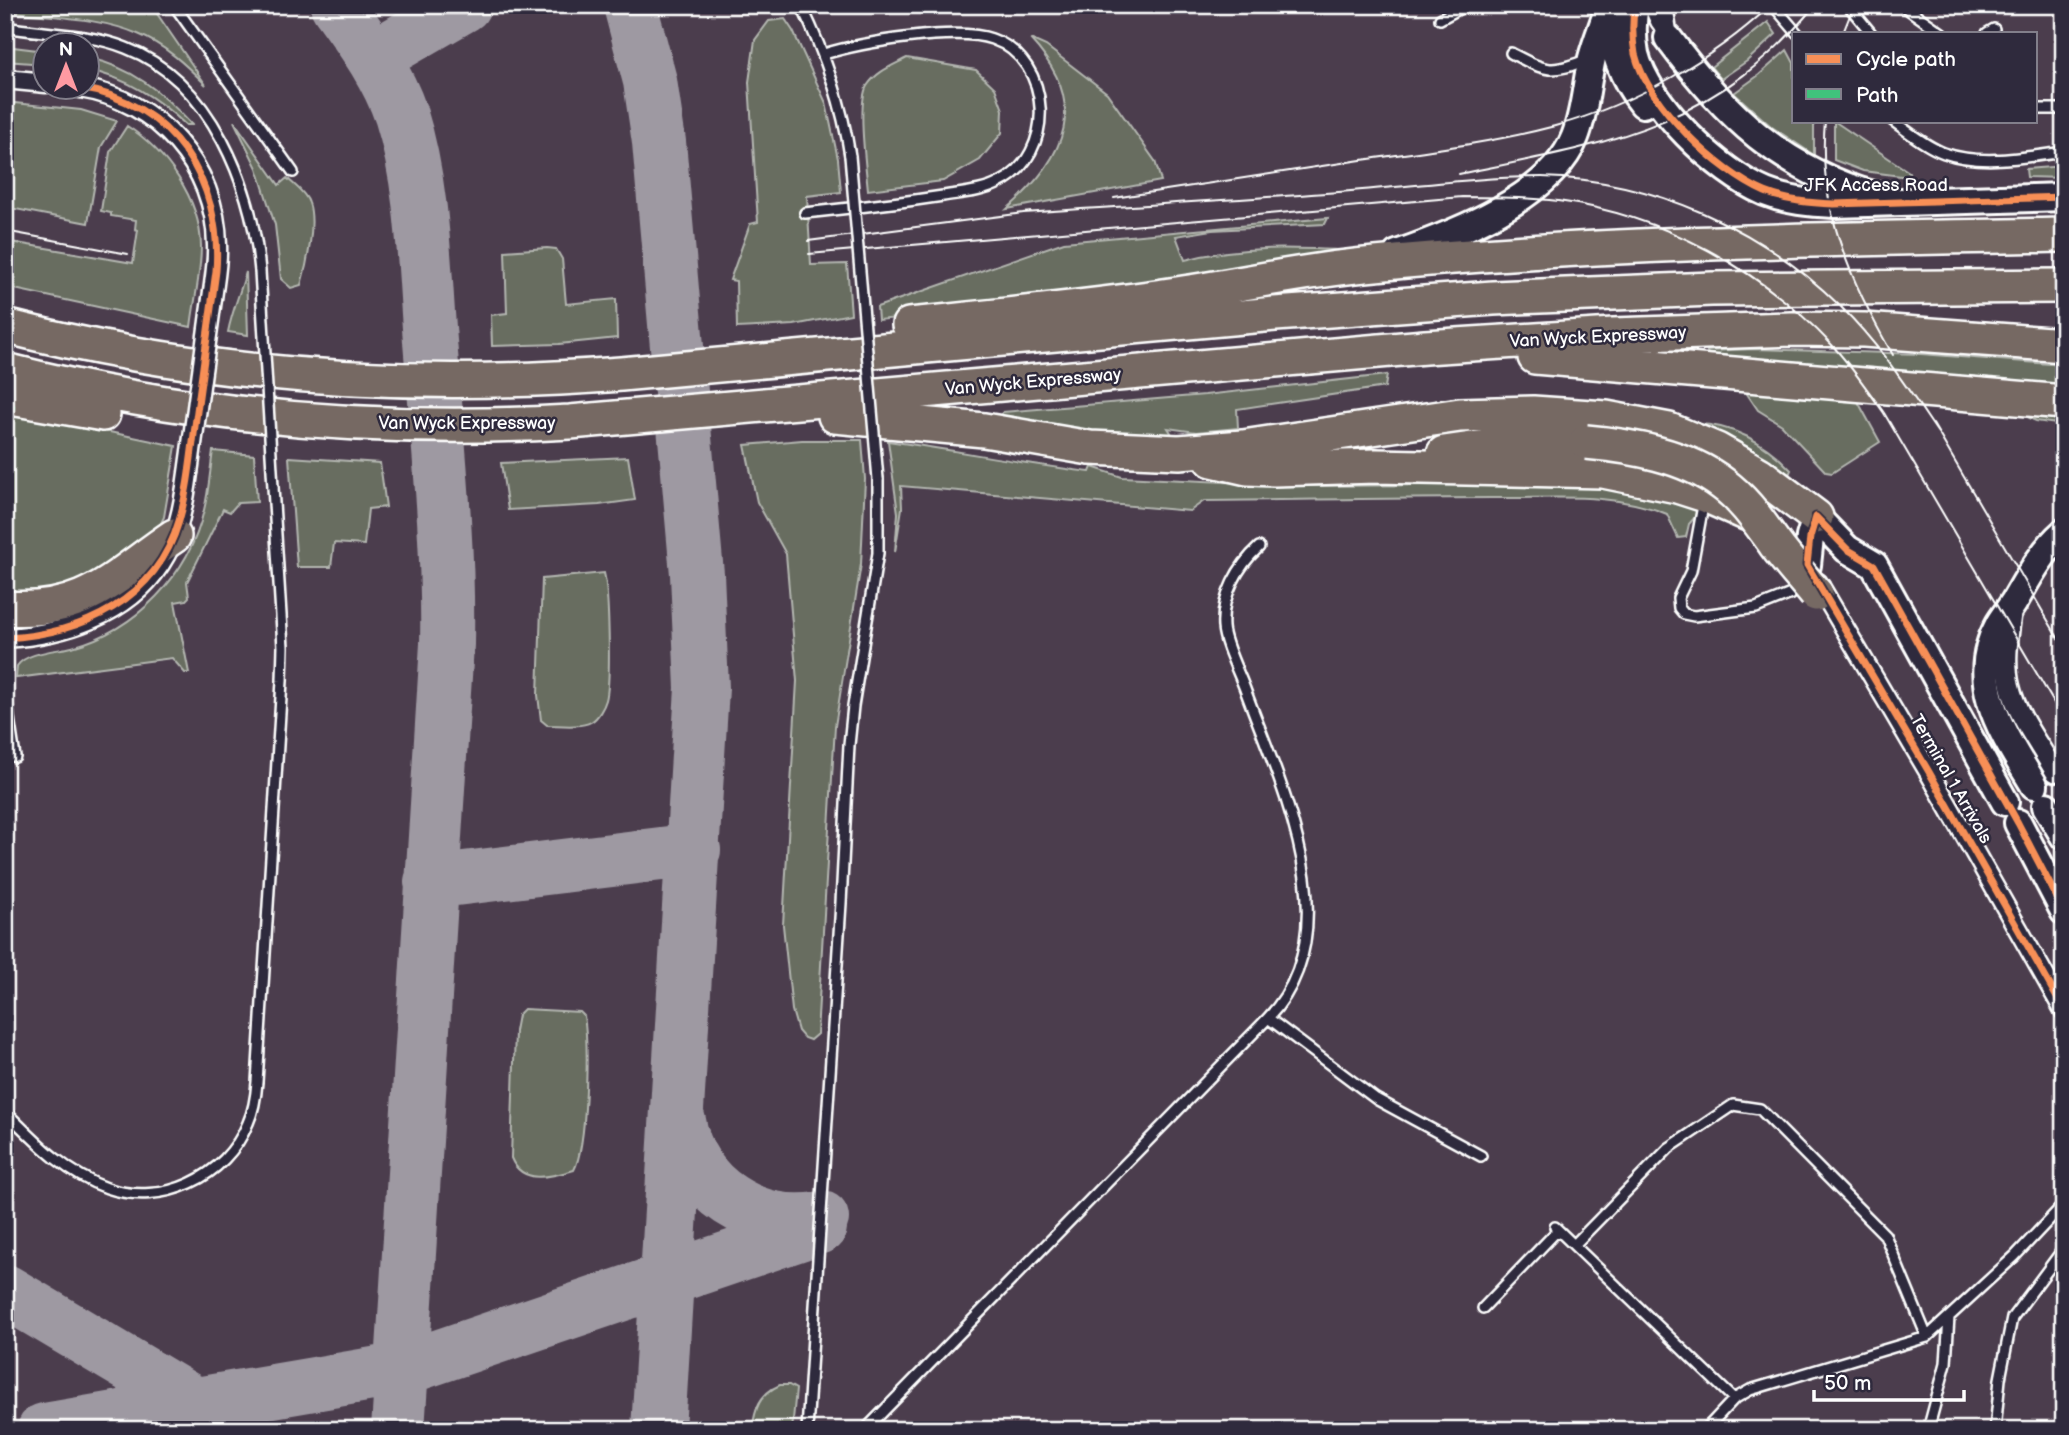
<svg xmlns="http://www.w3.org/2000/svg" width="2069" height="1435" viewBox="0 0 2069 1435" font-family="'Balsamiq Sans',sans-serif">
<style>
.built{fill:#4c3e4e;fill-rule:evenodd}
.green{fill:#676d60;stroke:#b3b6b0;stroke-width:2}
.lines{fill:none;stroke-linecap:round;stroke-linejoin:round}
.taxiway{stroke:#9e99a2;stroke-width:54}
.street-tunnel{stroke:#504758;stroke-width:18;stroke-dasharray:18 9;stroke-linecap:butt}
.lane-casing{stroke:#fff;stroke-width:14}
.street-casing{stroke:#fff;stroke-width:23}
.secondary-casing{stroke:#fff;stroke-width:32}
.highway-casing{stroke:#fff;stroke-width:38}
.lane{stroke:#2f2a3d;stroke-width:9}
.street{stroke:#2f2a3d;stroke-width:18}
.secondary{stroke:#2f2a3d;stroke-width:26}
.highway{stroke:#766964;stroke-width:33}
.tram{stroke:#fff;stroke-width:2}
.lane-bridge-casing{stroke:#fff;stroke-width:14;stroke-linecap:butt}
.street-bridge-casing{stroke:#fff;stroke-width:23;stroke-linecap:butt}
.highway-bridge-casing{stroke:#fff;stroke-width:38;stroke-linecap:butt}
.lane-bridge{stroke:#2f2a3d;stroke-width:9}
.street-bridge{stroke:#2f2a3d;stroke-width:18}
.highway-bridge{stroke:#766964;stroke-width:33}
.quiet{stroke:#40c37c;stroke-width:5;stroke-dasharray:10 5;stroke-linecap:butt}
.cycleway-casing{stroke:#2f2a3d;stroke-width:11}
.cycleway{stroke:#f78f57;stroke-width:7}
.labels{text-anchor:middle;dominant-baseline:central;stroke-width:5;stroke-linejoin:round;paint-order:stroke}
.street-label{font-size:18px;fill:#fff;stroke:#2f2a3d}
</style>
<rect width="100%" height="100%" fill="#3c3345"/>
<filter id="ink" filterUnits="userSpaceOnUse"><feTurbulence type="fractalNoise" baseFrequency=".0143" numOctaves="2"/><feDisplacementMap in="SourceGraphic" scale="14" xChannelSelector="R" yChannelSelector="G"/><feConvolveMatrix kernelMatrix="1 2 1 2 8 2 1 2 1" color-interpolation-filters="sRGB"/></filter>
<g filter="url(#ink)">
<path class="built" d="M5 5H2064V1430H5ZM1794 33H2036V121H1794ZM46 46H88V88H46Z"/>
<path class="green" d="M5 5H151L206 85C186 65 165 45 138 34 99 17 47 17 5 11Z
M785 19 793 31 826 103 838 159 841 192 807 196 811 265 847 264 851 314 794 325 737 328 736 281 730 280 750 224 758 222 749 82 755 40 769 21Z
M1768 22 1776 34 1747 61 1721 79 1711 67Z
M1030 39 1046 46 1107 93 1155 161 1161 181 1007 209C1067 157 1090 103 1030 39Z
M5 46 45 51V64L5 61Z
M1787 50 1794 63V121H1814V155L1772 127 1734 93 1759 75Z
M88 58C132 67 162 92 192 125H186C157 98 127 78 88 70Z
M907 58 976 70 995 88 1003 110 1002 133 980 160 943 181 868 190C866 168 857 103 867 86 877 71 892 66 907 58Z
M5 102 81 110 117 121 101 147 88 223 5 207Z
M234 121 279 185 287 178C294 185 306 193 309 203 316 223 307 265 301 285L291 288 281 279 275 225 257 168Z
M1834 121 1909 172V177L1863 171 1834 160Z
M127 126C166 151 200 198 201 246 201 273 194 301 191 327L5 287V241L133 263 138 230 135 229 136 220 111 216V213L101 211 110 152Z
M2064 166V178L2027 177 2026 169Z
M1328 218 1325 224 1212 230 1176 236 1185 260C1241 245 1298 248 1355 251L1155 292 878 320 877 307 1064 242Z
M547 248 556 249 562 259 566 304 616 299 617 338 559 344 492 346 491 315 507 313 505 251Z
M246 272 248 335 228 332C232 311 240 293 246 272Z
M1754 349 1921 354 2064 365V425L2036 421 2025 416 2027 387 1708 356 1707 351Z
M1387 375 1385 387 1237 409 1238 428 1196 432 1168 428 1175 439 1110 437 1002 420 999 416 1003 412 1205 395Z
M1745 391 1856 398 1880 442 1838 469 1832 473 1826 472 1782 425 1758 410Z
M5 410 176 446 164 517 145 555 5 622Z
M1693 424C1731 423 1766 443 1791 470L1788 477Z
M802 440H862L865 479 861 564 835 726 817 1034 810 1040 804 1038 798 1031 792 1010 783 925 797 681 786 554 757 502 745 445Z
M888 441C956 450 1023 464 1090 472L1092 467 1122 477 1307 486 1571 484 1643 492 1701 510 1689 524 1686 537 1678 538 1667 514C1613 491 1550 499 1493 498 1396 498 1300 500 1204 501L1190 511 901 486 902 508 895 552 898 513Z
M213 451 254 455 257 502 238 503 230 512 223 509 187 582 189 597 186 600 175 602 189 673H185L172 658 16 678 17 666C26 652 56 651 72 647 136 630 189 575 204 510 209 491 210 470 213 451Z
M289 457 380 463 386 507 368 509 364 545 334 543 331 567H297Z
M628 457 635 500 599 505 508 510 501 463Z
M604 573C609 593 611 681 606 700 604 707 598 718 591 722 580 728 559 725 547 725L541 720 538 695 542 579Z
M524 1009 580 1012 584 1016C589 1045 587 1146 574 1170 551 1177 522 1185 511 1158L515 1031 518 1015Z
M780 1385H789L796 1389 792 1430H752C755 1409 759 1394 780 1385Z"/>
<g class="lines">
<path class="taxiway" d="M337 5C362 40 387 74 401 115 424 188 424 266 430 341 438 442 449 543 447 644L398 1430
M630 5 650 81 659 142 697 574 702 688 658 1430
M374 57 464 5
M431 882 694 850
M679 1121C689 1189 757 1231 822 1218
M5 1291 207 1411
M44 1430 402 1369 820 1227"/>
<path class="street-tunnel" d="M2055 772 2064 786"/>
<g class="lane-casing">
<path id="lane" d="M174 5 293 172
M801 5C825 54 842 102 850 156
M1648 5 1656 23 1664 34
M1773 5 1797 33
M1848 5 1871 33
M1902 5 1942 33
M1440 19 1466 5
M5 27C45 34 89 33 126 48 212 81 252 187 260 271
M1987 33 1994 29
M1511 53C1546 71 1550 75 1588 59
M2036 109H2064
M1893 121C1909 132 1925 146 1944 153 1981 166 2026 157 2064 152
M805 213C851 208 897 203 943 196 961 193 983 192 999 183 1057 155 1053 60 992 39 957 26 860 43 824 54
M1704 500 1691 571 1678 598 1679 608 1684 614 1694 616 1756 608 1801 590
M5 691 15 757
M1268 1018 1376 1099 1481 1156
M5 1111C35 1141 66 1174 107 1188 162 1207 226 1178 248 1123 254 1110 256 1096 257 1082L282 681 283 647 273 487
M1555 1227 1734 1399
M1574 1245 1669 1148 1733 1105 1760 1109 1885 1235 1927 1337
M1483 1308 1558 1230
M807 1430 841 903 849 745 853 706 878 553V479
M865 1430 1268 1018C1352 930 1281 787 1246 692 1240 675 1224 644 1223 627 1221 596 1238 566 1259 547
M1705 1430 1734 1399 1750 1390 1927 1337 2015 1256 2064 1204
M1928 1430 1946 1363 1949 1317
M1995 1430 2000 1379 2012 1318 2064 1248"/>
</g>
<g class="street-casing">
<path id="street" d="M1663 5 1668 38
M5 79 46 83
M80 88C158 100 216 166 217 245 218 263 214 282 212 299
M1818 583 1929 772 2064 1010
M2012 610C2009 634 2004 662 2010 686 2017 716 2040 745 2055 772
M5 638C62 635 127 615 160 564 178 537 184 504 188 473"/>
</g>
<g class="secondary-casing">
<path id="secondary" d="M1635 5C1632 21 1632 37 1635 54 1647 104 1718 172 1765 192 1787 201 1810 203 1834 204L2064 197
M1608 15C1613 49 1621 77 1643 104
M1668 38C1725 115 1782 170 1876 196
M1397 254C1454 234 1551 198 1575 137 1585 112 1586 84 1592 58 1596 43 1602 28 1607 13
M1807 565 1810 537 1816 517 1847 549 1874 565 2005 802
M2034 785C2004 735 1966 683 1999 624 2003 617 2009 610 2014 602 2028 578 2042 551 2064 532
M2046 806 2064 836
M2018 823 2064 911"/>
</g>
<g class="highway-casing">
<path id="highway" d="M909 325C996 316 1083 308 1170 295 1235 286 1300 271 1365 265 1598 242 1831 239 2064 235
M5 326C206 378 414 390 621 374L1275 314 1493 298 1712 289 2064 286
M1535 357 2064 402
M5 370C190 417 380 433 570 422L1425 347 1613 335 1792 329 1864 330 2064 345
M5 397 103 414
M835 416 984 430 1090 448 1179 452 1243 447 1460 415 1533 413 1606 418 1669 430 1717 450 1759 474 1816 517
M1444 453 1527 441 1586 442
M1212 460 1247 468 1274 469 1376 466 1603 471 1677 486 1705 495 1755 517
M5 608C86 614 113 577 174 536"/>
</g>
<use href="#lane" class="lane"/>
<use href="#street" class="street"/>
<use href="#secondary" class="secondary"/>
<use href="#highway" class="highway"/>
<path class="tram" d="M1843 33 1854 5
M1825 121C1817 206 1851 283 1893 355
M1459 174C1605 144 1716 128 1815 5
M1114 198C1196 185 1278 173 1361 160 1425 151 1491 143 1555 126 1634 104 1711 61 1771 5
M1023 213C1133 205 1242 200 1351 191 1415 186 1478 177 1542 177 1653 179 1763 229 1841 307 1879 344 1908 389 1938 433
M5 231 128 254
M808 241 1031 212
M809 254 1462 197C1494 197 1526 197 1558 201 1663 215 1760 269 1832 345 1851 366 1868 390 1884 413L2064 720
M1933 424 2064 648"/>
<g class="lane-bridge-casing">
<path id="lane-bridge" d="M850 156 878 479
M260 271 273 487"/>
</g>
<g class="street-bridge-casing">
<path id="street-bridge" d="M188 473 212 299"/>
</g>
<g class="highway-bridge-casing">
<path id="highway-bridge" d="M1586 442C1632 446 1685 455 1723 484 1745 500 1759 522 1775 544 1788 562 1803 578 1816 594"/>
</g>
<use href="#lane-bridge" class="lane-bridge"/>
<use href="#street-bridge" class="street-bridge"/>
<use href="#highway-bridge" class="highway-bridge"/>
<path class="quiet" d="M5 406 18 408"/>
<g class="cycleway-casing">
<path id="cycleway" d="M1635 5C1632 21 1632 37 1635 54 1647 104 1718 172 1765 192 1787 201 1810 203 1834 204L2064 197
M5 638C83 634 156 600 179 521 188 490 191 457 195 426 202 374 209 323 216 271 223 181 172 102 80 88
M2064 911 2018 823 1874 565 1847 549 1816 517 1810 537 1807 565 1929 772 2064 1010"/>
</g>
<use href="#cycleway" class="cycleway"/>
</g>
</g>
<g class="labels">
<g class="street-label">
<text x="1876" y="185">JFK Access Road</text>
<text transform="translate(1598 337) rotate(-3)">Van Wyck Expressway</text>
<text transform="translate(1033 382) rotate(-5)">Van Wyck Expressway</text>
<text x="467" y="423">Van Wyck Expressway</text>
<text transform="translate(1951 779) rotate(60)">Terminal 1 Arrivals</text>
</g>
</g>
<rect width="2069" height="1435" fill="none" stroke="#2f2a3d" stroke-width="28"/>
<rect x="14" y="14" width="2041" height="1407" fill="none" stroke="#fff" stroke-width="2.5" filter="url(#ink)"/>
<rect x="1792" y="32" width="245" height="91" fill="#2f2a3d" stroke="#827f8b" stroke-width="2"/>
<rect x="1806" y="54" width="35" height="10" fill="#f78f57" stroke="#827f8b" stroke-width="2"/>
<text x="1856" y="66" font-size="21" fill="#ffffff">Cycle path</text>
<rect x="1806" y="89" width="35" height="10" fill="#40c37c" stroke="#827f8b" stroke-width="2"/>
<text x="1856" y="102" font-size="21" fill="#ffffff">Path</text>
<g transform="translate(66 66)"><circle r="33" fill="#2f2a3d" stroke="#827f8b" stroke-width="2"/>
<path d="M0-5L12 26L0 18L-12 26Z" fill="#ff9aa2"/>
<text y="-10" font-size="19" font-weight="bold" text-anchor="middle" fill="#ffffff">N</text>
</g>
<path d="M1814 1390v10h150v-10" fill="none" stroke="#ffffff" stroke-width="3.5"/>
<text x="1824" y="1390" font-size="21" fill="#ffffff" stroke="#2f2a3d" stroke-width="5" paint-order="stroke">50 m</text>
</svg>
